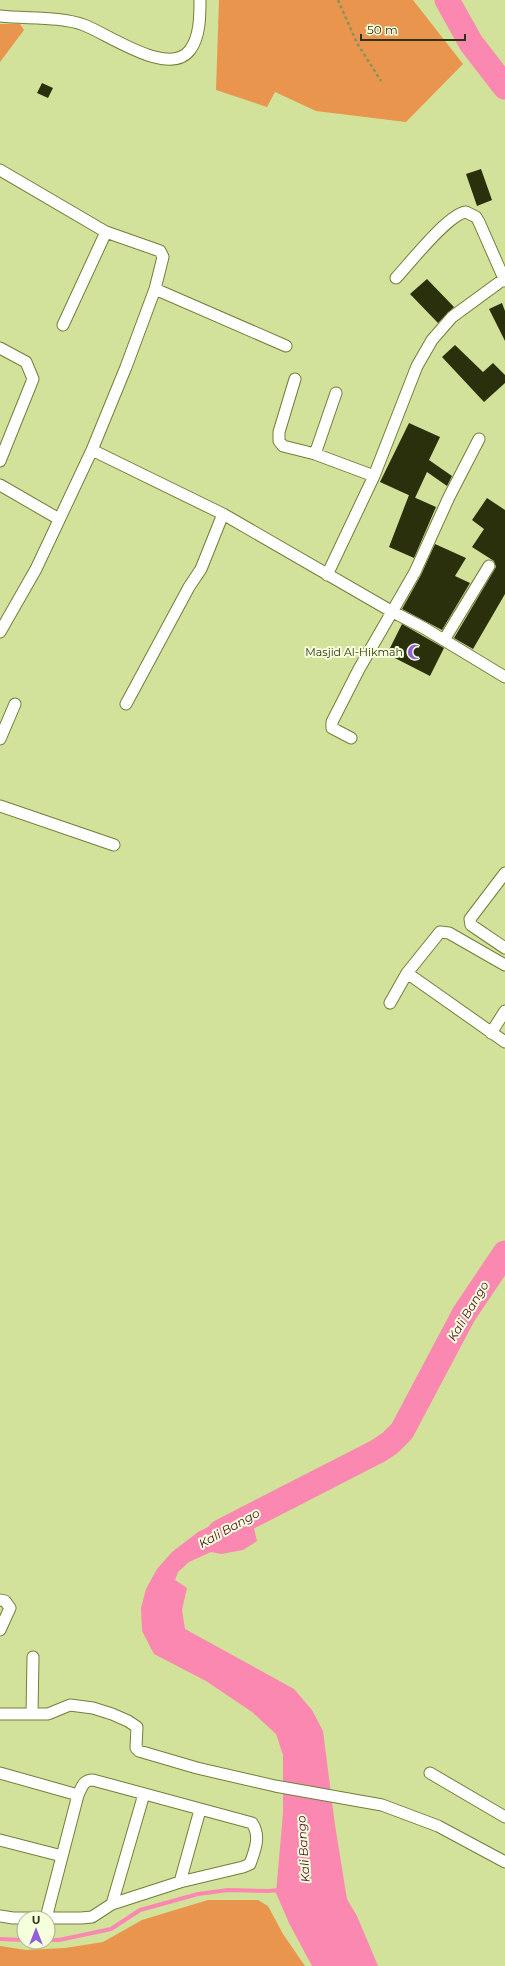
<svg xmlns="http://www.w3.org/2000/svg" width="505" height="1966" viewBox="0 0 505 1966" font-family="Montserrat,sans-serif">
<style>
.green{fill:#e9954e}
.water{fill:#fa88b0}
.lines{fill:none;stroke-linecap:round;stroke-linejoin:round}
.stream{stroke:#fa88b0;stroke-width:4}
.river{stroke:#fa88b0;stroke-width:25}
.building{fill:#2a300b}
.street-casing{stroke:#727f3a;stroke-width:13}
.path{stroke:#87935e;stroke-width:2.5;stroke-dasharray:3 3;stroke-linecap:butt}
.street{stroke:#fff;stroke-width:11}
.labels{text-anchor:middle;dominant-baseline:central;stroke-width:4;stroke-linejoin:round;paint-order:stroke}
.poi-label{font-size:11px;fill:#2d3316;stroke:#f6ffdb;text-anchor:end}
.water-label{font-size:12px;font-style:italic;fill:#4e0728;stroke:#f6ffdb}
</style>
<rect width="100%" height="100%" fill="#d2e29a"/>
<path class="green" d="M219 0H413L463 64 406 122 316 111 275 92 267 107 216 90Z
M0 24H20L24 30 0 62Z
M208 1900H258L268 1906 283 1934 305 1966H0V1946L26 1950 65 1948 103 1942 142 1920Z"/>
<path class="water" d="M249 1507 257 1541 243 1550 221 1554 211 1552 189 1562 178 1572 175 1580 187 1588 182 1610 185 1629 294 1689 312 1710 323 1731 335 1825 347 1899 357 1916 378 1966H312L289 1923 276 1893 283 1813V1755L276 1734 252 1712 206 1681 154 1654 142 1631 141 1608 146 1589 157 1569 172 1552 198 1532Z"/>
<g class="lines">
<path class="stream" d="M0 1939 24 1940
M48 1940H59L111 1929 140 1910 198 1894 228 1890 268 1891 280 1890"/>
<path class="river" d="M447 0 471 43 505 87
M220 1532 378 1451 390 1443 402 1431 464 1314 505 1253"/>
</g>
<path class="building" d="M42 83 53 88 48 98 37 93Z
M481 169 492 200 477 206 466 174Z
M427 279 454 307 438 323 410 294Z
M502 303 505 311V341L489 309Z
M455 345 483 372 493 363 505 375V383L484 402 442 357Z
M409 423 440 437 429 460 452 476 447 486 427 472 415 498 380 482Z
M409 495 436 507 414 558 389 547Z
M487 498 505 510V594L473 649 454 638 496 567 494 561 472 547 484 529 472 520Z
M435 544 466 558 455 576 470 583 442 630 402 609 421 575Z
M402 624 444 648 430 676 387 654Z"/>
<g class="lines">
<g class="street-casing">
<path id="street" d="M0 16C26 19 60 16 84 25 108 34 169 78 190 50 200 37 200 16 200 0
M0 170 106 232 160 251 163 257 155 289 126 367 92 450 36 569 0 632
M396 278C410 263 448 214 466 212L476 217 479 222 505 281
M155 289 286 346
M63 325 106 232
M0 348 26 362 33 379 0 461
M295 379 279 432V441L283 446 315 454 374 476
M92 450 223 514 391 611 424 628 505 677
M315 454 336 393
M0 485 59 519
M327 575 374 476 417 366 432 340 452 317 504 279
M444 640 489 566
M126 704 189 587 201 569 223 514
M351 738 332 728V722L359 669 415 572 449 497 479 439
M0 739 15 704
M0 806 114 845
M505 873 470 919 471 925 505 948
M407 973 505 1042
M390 1003 407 973 440 932 449 933 505 965
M491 1033 505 1011
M0 1600 5 1601 10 1608 0 1630
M0 1714H48L70 1705 93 1708 112 1714 128 1721 137 1727 136 1748 139 1751 197 1768 275 1786 382 1805 438 1826 505 1862
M32 1714 33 1657
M0 1773 78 1795
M430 1773 505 1817
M0 1840 62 1856
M180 1882 200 1810
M112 1904 144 1794
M0 1916 13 1918H81L92 1917 112 1904 180 1882 243 1867 250 1864C255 1850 261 1836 252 1823L93 1780C83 1780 82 1787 78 1795L46 1918"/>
</g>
<path class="path" d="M338 0 357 43 381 81"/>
<use href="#street" class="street"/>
</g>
<defs>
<g id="mosque-bare" transform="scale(1.2)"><path d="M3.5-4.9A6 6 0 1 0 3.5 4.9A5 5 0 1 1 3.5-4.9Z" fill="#9061db" stroke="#f6ffdb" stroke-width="2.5" paint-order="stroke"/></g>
</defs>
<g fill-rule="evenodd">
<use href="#mosque-bare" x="415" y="652"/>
</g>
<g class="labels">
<g class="poi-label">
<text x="403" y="652">Masjid Al-Hikmah</text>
</g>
<g class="water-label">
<text transform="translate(468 1311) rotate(-59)">Kali Bango</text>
<text transform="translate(229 1528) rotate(-29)">Kali Bango</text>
<text transform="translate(303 1849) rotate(-94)">Kali Bango</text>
</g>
</g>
<g transform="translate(36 1930)"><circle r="19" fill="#f6ffdb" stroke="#a6ad8c"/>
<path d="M0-3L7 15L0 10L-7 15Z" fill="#9061db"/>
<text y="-6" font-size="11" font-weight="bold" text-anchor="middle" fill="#2d3316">U</text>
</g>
<path d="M361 34v6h104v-6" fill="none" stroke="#2d3316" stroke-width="2"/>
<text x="367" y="34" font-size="12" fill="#2d3316" stroke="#f6ffdb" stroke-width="3" paint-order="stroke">50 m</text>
</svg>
